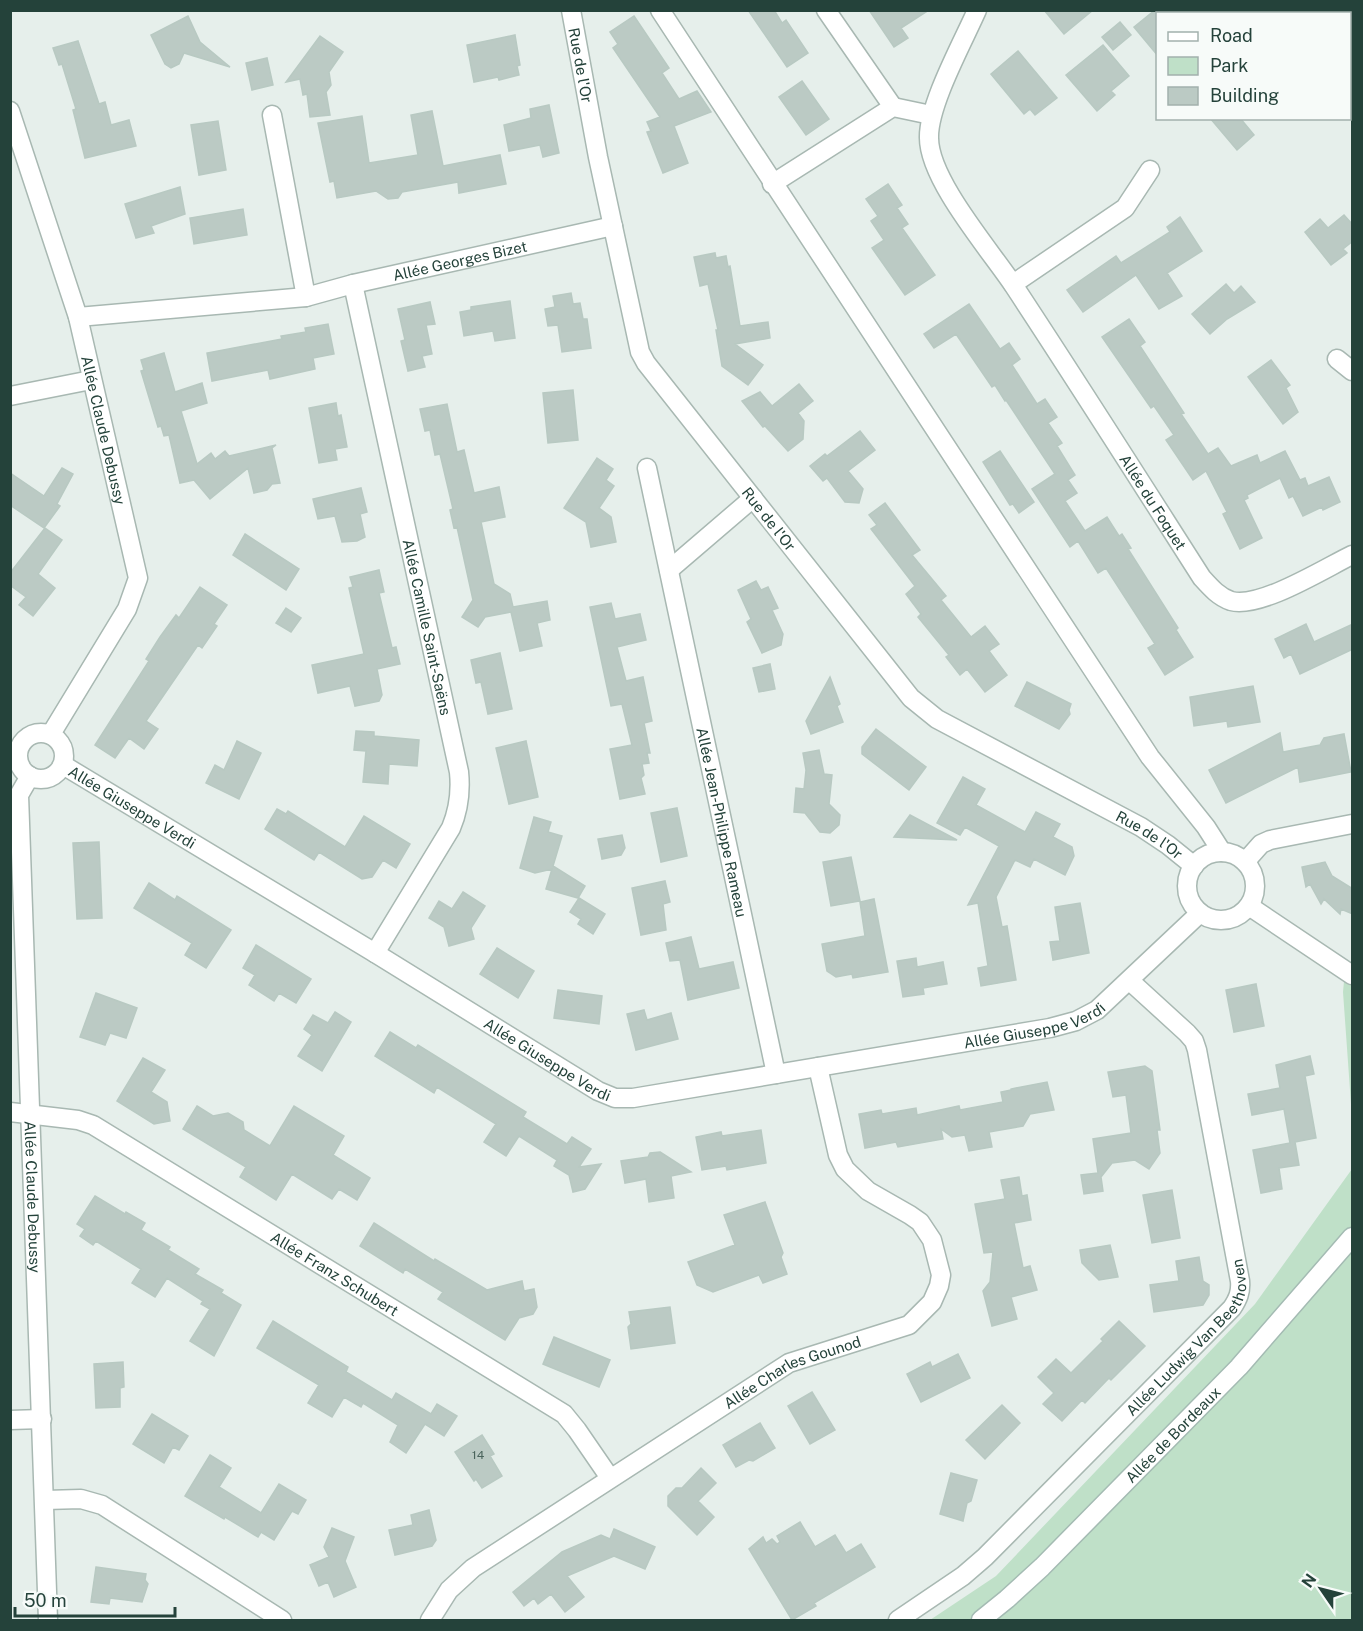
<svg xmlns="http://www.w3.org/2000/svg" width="1363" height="1631" viewBox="0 0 1363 1631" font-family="'Public Sans',sans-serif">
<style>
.green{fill:#bfe0c8}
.building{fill:#bbcac4;stroke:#b8c9c2;stroke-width:1.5}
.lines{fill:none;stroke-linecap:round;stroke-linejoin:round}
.street-casing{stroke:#a8b8b2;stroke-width:21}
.secondary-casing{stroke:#a4bbb3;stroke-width:21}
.street{stroke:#fff;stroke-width:18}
.secondary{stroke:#fff;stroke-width:18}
.labels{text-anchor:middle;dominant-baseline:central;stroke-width:5;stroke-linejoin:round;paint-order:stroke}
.number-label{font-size:12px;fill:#4a645c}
.street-label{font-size:15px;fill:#24423a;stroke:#f7fbf9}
</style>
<rect width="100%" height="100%" fill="#e6efeb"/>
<path class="green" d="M1352 965V1118L1343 992 1345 971Z
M1352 1169V1620H930L996 1576 1255 1304Z"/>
<path class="building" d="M748 10H774L782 23 786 20 808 53 787 67Z
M869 10H929L901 28 908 38 894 47Z
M1044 10H1093L1064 34Z
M1155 10H1158V56L1134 27Z
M188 16 200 42 230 67 184 53 179 64 171 68 165 64 151 35Z
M634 16 669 68 662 73 679 99 697 91 711 112 674 126 688 163 663 173 647 132 651 131 647 122 660 117 613 48 618 44 610 32Z
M1120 22 1131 35 1113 50 1102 37Z
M515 35 520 65 517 66 519 75 499 80 498 77 474 82 467 45Z
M320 36 343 52 329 72 331 85 326 92 330 115 310 117 307 94 303 95 300 79 286 82Z
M78 41 99 104 105 102 111 125 129 120 136 146 85 158 73 110 76 109 62 64 59 65 53 48Z
M1103 45 1129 76 1111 91 1115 95 1097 111 1066 75Z
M1018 51 1057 98 1035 115 1030 109 1024 114 991 74Z
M267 58 273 85 252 90 246 63Z
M802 81 829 119 806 135 779 97Z
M549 105 559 153 543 157 540 145 509 151 504 125 531 118 530 109Z
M432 111 443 166 500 155 506 184 459 193 458 182 402 192 398 198 388 199 376 191 337 198 334 181 330 182 318 123 362 116 369 163 418 155 411 115Z
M1210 118H1240L1254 135 1237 150Z
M218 121 226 170 199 175 191 125Z
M888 184 902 205 897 208 908 224 902 228 935 275 905 295 872 248 884 240 871 221 878 216 866 199Z
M180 187 185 214 151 226 154 233 136 238 125 204Z
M243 209 247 235 194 244 190 218Z
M1344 215 1353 225V241L1343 249 1347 253 1331 265 1305 232 1320 219 1328 228Z
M1180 217 1202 251 1167 273 1182 296 1159 309 1136 275 1083 312 1067 290 1116 256 1121 263 1170 232 1167 227Z
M715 253 716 258 726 256 728 267 730 266 740 326 768 322 770 338 735 344 763 365 748 385 722 366 716 330H718L708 284 700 286 694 257Z
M1226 284 1234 293 1241 286 1255 302 1227 319 1210 334 1192 314Z
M571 293 573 304 580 303 583 319H587L591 348 562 352 558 325 548 326 545 309 555 307 553 296Z
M510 301 515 338 495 341 493 331 464 336 460 312 471 310V307Z
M430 302 435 324 426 325 432 354 422 356 425 367 408 371 401 341 405 340 398 309Z
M969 304 1000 349 1009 343 1020 359 1012 365 1037 404 1045 399 1057 417 1048 423 1062 443 1057 446 1075 475 1068 480 1077 493 1065 501 1085 531 1107 517 1119 536 1122 534 1131 548 1128 549 1178 628 1176 630 1193 657 1165 675 1148 648 1155 644 1106 568 1098 573 1078 541 1070 547 1032 489 1055 474 1006 400 1005 401 995 385 992 387 956 334 934 348 924 334Z
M1129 319 1145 342 1140 346 1184 413 1181 414 1208 454 1218 448 1231 466 1257 455 1260 463 1285 451 1300 480 1305 478 1308 486 1329 477 1340 502 1323 510 1322 507 1303 516 1293 496 1289 498 1280 478 1247 495 1248 498 1244 500 1262 538 1240 549 1223 514 1227 512 1206 471 1193 480 1166 440 1174 435 1154 406 1151 408 1102 337Z
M328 324 334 354 313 358 315 369 270 379 268 370 212 381 207 353 282 339 281 336 306 332 305 328Z
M164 353 175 392 202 383 207 403 181 411 197 464 211 453 215 459 225 451 229 456 276 445 272 448 280 483 272 484 267 490 254 493 248 468 210 499 194 480 180 483 169 435 164 436 161 426 158 427 141 371 144 370 141 360Z
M1271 360 1290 385 1286 388 1298 412 1283 424 1248 377Z
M799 384 813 401 798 413 804 421 803 439 788 451 765 426 763 427 742 401 760 392 772 406Z
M573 390 578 440 548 443 543 393Z
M336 403 338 416 341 415 347 447 335 449 337 460 319 463 309 408Z
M447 404 457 452 464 450 474 493 499 487 505 517 481 522 494 584 510 594 513 607 547 601 550 620 537 623 542 646 520 651 511 612 485 617 478 627 462 617 473 600 457 527 454 528 450 510 453 509 440 454 435 455 430 430 425 431 420 409Z
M860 431 875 450 848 471 863 489 859 503 845 502 827 478 823 481 810 466 825 454 827 456Z
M1000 451 1034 502 1019 513 1013 504 1010 505 983 462Z
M597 458 613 469 606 480 614 486 599 508 611 517 616 542 591 547 586 522 564 508Z
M62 468 73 474 57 504 60 506 44 528 10 505V473L44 496Z
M361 488 367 512 360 514 365 537 357 541 342 542 335 516 318 519 313 499Z
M885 503 920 550 912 555 946 596 941 600 971 637 985 626 999 644 989 651 1007 675 985 692 967 669 960 675 946 657 949 655 918 617 921 614 906 594 915 586 871 529 877 525 869 515Z
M45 528 62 540 38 574 55 588 33 616 19 605 26 597 10 585V573Z
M245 534 299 569 286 590 233 555Z
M379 570 384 592 379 593 392 648 396 647 400 664 377 669 382 695 379 701 355 706 350 686 318 693 312 665 364 654 349 588 353 587 350 577Z
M756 581 761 590 768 587 778 608 772 610 783 634 781 645 762 653 747 622 751 619 738 590Z
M200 587 227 605 214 624 217 626 202 648 198 645 146 721 158 729 144 749 129 738 115 758 95 745 149 661 146 659 160 637 176 615 179 618Z
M611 603 615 619 640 614 646 640 617 647 626 681 643 677 652 721 644 723 650 753H647L649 763 642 764 644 775 641 778 645 794 620 799 610 749 632 745 622 704 611 706 590 607Z
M286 608 301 618 291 632 276 623Z
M1306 624 1314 642 1353 624V649L1300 674 1291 654 1284 658 1275 639Z
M500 653 512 709 488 714 481 682 476 683 471 660Z
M770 664 775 689 759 692 753 668Z
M830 677 840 704 837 706 843 722 811 734 806 721Z
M1027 682 1071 704 1069 710 1070 714 1059 729 1015 706Z
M1253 686 1260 722 1228 727 1227 721 1194 726 1190 697Z
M876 729 926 767 909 790 862 754V747Z
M356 731 374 732V736L419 740 417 766 389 764 388 784 363 782 366 751 354 750Z
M1280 733 1283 752 1320 745 1324 738 1344 734 1351 772 1300 782 1298 767 1226 803 1209 770Z
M237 741 261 753 239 799 206 783 215 765 224 770Z
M526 741 538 797 509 804 496 748Z
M819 750 824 774 832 775 829 804 840 815 839 825 830 833 820 832 805 813 794 812 796 788 804 789 806 770 803 753Z
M963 777 985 789 976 805 1025 832 1036 812 1060 824 1053 837 1072 847 1074 856 1065 875 1034 859 1030 867 1015 860 996 897 1002 927 1007 926 1016 980 981 986 978 968 988 966 978 903 968 905 999 846 965 827 960 835 937 823Z
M677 808 687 856 661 862 651 813Z
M277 809 286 814 288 811 345 847 364 816 410 844 396 868 383 860 372 877 362 879 319 852 314 860 265 829Z
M910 815 957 840 894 837Z
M534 817 551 822 548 832 562 836 553 866 585 886 578 898 546 889 552 869 535 873 520 868Z
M622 835 625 848 621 855 602 859 598 839Z
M99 842 102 918 77 919 73 843Z
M851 857 860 901 831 906 823 862Z
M1325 862 1332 876 1353 889V914L1341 909 1340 914 1324 899 1321 904 1310 884 1306 887 1302 867Z
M665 881 670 902 663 904 666 930 641 935 632 888Z
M149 883 175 900 177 896 231 930 206 968 185 955 192 943 134 908Z
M463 892 485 906 471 928 474 939 449 946 444 927 429 918 439 901 452 909Z
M579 898 605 914 593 934 578 924 581 919 570 912Z
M874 899 888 972 853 978 852 974 836 977 827 971 822 944 865 936 860 902Z
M1080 903 1089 953 1053 960 1050 942 1060 941 1055 907Z
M691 937 699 969 733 962 739 988 688 1000 680 960 670 961 666 943Z
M256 945 311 979 296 1003 279 993 274 1001 249 985 255 975 243 968Z
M497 948 534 971 518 998 480 974Z
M916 958 917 967 943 962 947 984 923 988 924 994 903 997 897 961Z
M1256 984 1264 1026 1234 1032 1226 990Z
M558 990 602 996 599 1024 554 1018Z
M96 993 137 1008 126 1038 110 1033 105 1045 80 1037Z
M644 1010 647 1020 671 1013 678 1039 636 1050 627 1014Z
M335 1012 351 1022 322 1071 298 1056 312 1035 304 1029 313 1015 328 1023Z
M390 1032 416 1048 418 1045 526 1112 523 1117 567 1144 572 1137 591 1149 579 1167 601 1164 585 1189 573 1192 569 1175 554 1166 557 1160 519 1136 506 1156 484 1142 496 1124 437 1087 434 1093 375 1056Z
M1310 1056 1314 1074 1305 1076 1316 1138 1295 1142 1299 1165 1279 1168 1282 1189 1261 1193 1253 1150 1290 1143 1284 1109 1252 1115 1248 1094 1280 1088 1276 1065Z
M143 1058 165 1070 151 1092 167 1102 170 1121 154 1124 117 1101Z
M1145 1066 1152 1071 1160 1130H1157L1160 1153 1149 1169 1135 1160 1112 1163 1101 1177 1103 1191 1084 1194 1081 1175 1098 1173 1093 1139 1131 1133 1126 1095 1113 1097 1108 1072Z
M1047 1082 1054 1110 1030 1114 1023 1126 989 1132 992 1147 969 1151 965 1135 952 1137 941 1129 943 1139 898 1147 896 1142 865 1148 859 1114 881 1110 882 1114 916 1108 917 1115 959 1106 960 1110 1003 1102 1001 1092 1011 1090V1089Z
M197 1106 213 1116 228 1113 243 1122 244 1130 270 1146 294 1106 344 1136 333 1155 370 1178 357 1200 339 1189 332 1199 292 1174 276 1200 240 1177 246 1167 183 1129Z
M761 1130 766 1163 727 1170 726 1166 702 1170 696 1137 721 1132 722 1136Z
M660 1152 691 1172 671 1176 674 1198 649 1202 646 1179 625 1183 621 1161 648 1157 650 1153Z
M1019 1177 1022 1196 1027 1195 1031 1220 1014 1223 1023 1268 1030 1266 1037 1290 1011 1297 1017 1319 992 1326 983 1291 990 1282 993 1252 984 1253 975 1204 1005 1199 1001 1180Z
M1172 1190 1180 1238 1152 1243 1143 1195Z
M95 1196 125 1214 126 1212 145 1223 141 1230 170 1247 168 1250 199 1269 195 1274 223 1290 221 1293 241 1305 214 1356 190 1341 210 1309 201 1304 203 1301 167 1278 155 1297 132 1283 141 1269 96 1241 93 1245 80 1236 85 1229 77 1224Z
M765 1202 783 1253 781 1257 787 1274 763 1283 759 1275 713 1292 697 1285 688 1262 735 1245 724 1215Z
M374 1223 434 1261 435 1259 487 1290 522 1281 524 1291 534 1289 537 1307 533 1314 519 1318 505 1340 438 1299 443 1292 405 1269 403 1273 360 1246Z
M1110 1245 1118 1277 1099 1280 1082 1263 1080 1250Z
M1199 1257 1203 1281 1209 1285V1295L1203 1305 1154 1312 1150 1285 1179 1281 1176 1261Z
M670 1307 675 1343 631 1349 628 1327 631 1324 629 1312Z
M273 1321 348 1367 346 1372 392 1400 396 1393 431 1414 437 1404 457 1416 444 1436 425 1424 406 1453 390 1442 398 1425 363 1403 361 1407 344 1397 332 1417 308 1403 319 1385 257 1348Z
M1119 1321 1145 1346 1111 1380 1109 1378 1085 1403 1082 1400 1062 1421 1043 1404 1054 1393 1038 1377 1056 1359 1071 1373 1103 1341 1101 1339Z
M554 1337 610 1360 599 1387 543 1364Z
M958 1354 970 1378 921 1402 907 1374 930 1362 932 1367Z
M123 1362 124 1387 120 1388V1407L96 1408 94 1364Z
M812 1392 835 1430 810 1444 788 1406Z
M1002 1405 1020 1423 985 1459 966 1440Z
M152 1414 188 1436 179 1450 173 1447 164 1463 133 1444Z
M760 1423 775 1448 753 1461 749 1460 736 1467 723 1445Z
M482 1435 494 1454 490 1456 502 1476 482 1488 476 1479 474 1481 455 1452Z
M210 1455 231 1468 219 1487 261 1513 279 1484 306 1500 298 1514 292 1511 274 1540 261 1532 258 1537 225 1517 224 1519 185 1496Z
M701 1468 716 1483 698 1501 714 1517 697 1535 668 1506V1496L676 1488H682Z
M951 1473 977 1480 971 1501 967 1503 963 1521 940 1514Z
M429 1510 436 1540 432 1546 395 1555 389 1530 413 1525 411 1515Z
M800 1522 815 1547 835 1535 846 1553 861 1544 875 1567 814 1603 816 1606 792 1620 749 1549 763 1537 766 1543 772 1539 777 1544 780 1542 777 1536Z
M332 1528 354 1537 345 1561 356 1587 334 1597 328 1582 319 1586 310 1565 329 1557 324 1547Z
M614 1529 655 1547 645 1569 614 1556 567 1576 584 1597 565 1612 551 1594 538 1604 534 1598 524 1606 513 1592 562 1552 601 1535 610 1539Z
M96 1567 146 1574 145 1580 148 1584 142 1602 110 1598 109 1604 91 1602Z"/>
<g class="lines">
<g class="street-casing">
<g id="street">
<path id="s1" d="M571 10 598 157 640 352 646 363 911 698 937 719 1141 827 1168 845 1194 866"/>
<path d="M660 10 1150 757 1206 827 1222 852"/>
<path d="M826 10 893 107"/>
<path id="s2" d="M977 10C963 42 928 105 929 138 929 180 990 250 1014 286 1078 383 1140 481 1202 578 1211 588 1219 597 1231 601 1260 609 1325 568 1352 555"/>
<path d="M1350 10 1352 14"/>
<path id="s3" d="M10 111 78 317 138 578 127 609 51 734"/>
<path d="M272 115 306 297"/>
<path d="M772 184 893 107 931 115"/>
<path id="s4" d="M353 284 459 772C461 792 459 809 451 828L375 953"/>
<path d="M1013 284 1125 208 1150 170"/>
<path id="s5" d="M78 317 306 297 353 284 613 226"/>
<path d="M1337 359 1352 371"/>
<path d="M10 396 91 380"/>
<path id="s6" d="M647 468 776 1074"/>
<path d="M669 570 753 498"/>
<circle cx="41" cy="756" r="23"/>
<path id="s7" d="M63 765 375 953 598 1091 615 1098H633L1050 1028 1076 1021 1097 1010 1200 913"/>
<path id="s8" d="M30 776 19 795 48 1620"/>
<circle cx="1221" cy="886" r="34"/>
<path d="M1245 862 1261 844 1270 840 1352 824"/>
<path d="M1249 906 1352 975"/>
<path id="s9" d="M10 1112 78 1120 93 1125 564 1414 577 1430 610 1478"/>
<path d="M10 1420 42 1419"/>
<path d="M45 1500 81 1499 102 1505 282 1620"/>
<path id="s10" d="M430 1620 449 1590 473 1568 789 1363 909 1325 932 1302 939 1286 941 1275 932 1240 920 1222 910 1215 868 1191 845 1169 838 1155 818 1067"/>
<path id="s11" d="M898 1620 963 1576 985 1557 1232 1308C1238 1299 1241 1292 1240 1281L1197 1050 1194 1041 1187 1033 1130 981"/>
</g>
</g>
<g class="secondary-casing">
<g id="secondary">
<path id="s12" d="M981 1620 1007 1599 1042 1567 1239 1367 1352 1237"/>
</g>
</g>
<use href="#street" class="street"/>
<use href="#secondary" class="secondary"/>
</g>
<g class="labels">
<g class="number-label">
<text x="478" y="1455">14</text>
</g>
<g class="street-label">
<text stroke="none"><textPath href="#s1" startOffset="56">Rue de l'Or</textPath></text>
<text stroke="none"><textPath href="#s5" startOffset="387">Allée Georges Bizet</textPath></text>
<text stroke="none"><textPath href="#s3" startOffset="333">Allée Claude Debussy</textPath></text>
<text stroke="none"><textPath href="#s2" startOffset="567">Allée du Foquet</textPath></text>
<text stroke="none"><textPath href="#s1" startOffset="560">Rue de l'Or</textPath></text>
<text stroke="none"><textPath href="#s4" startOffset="351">Allée Camille Saint-Saëns</textPath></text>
<text stroke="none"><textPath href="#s7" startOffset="81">Allée Giuseppe Verdi</textPath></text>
<text stroke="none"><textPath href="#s6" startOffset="362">Allée Jean-Philippe Rameau</textPath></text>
<text stroke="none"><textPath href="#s1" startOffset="1064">Rue de l'Or</textPath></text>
<text stroke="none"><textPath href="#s7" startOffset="1071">Allée Giuseppe Verdi</textPath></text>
<text stroke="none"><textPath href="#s7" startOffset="567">Allée Giuseppe Verdi</textPath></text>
<text stroke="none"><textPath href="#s8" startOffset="424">Allée Claude Debussy</textPath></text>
<text stroke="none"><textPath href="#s9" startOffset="368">Allée Franz Schubert</textPath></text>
<text stroke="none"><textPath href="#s11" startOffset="410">Allée Ludwig Van Beethoven</textPath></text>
<text stroke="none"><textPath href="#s10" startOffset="444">Allée Charles Gounod</textPath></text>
<text stroke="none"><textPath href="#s12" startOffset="267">Allée de Bordeaux</textPath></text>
</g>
</g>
<rect width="1363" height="1631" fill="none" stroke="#24423a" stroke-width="24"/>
<rect x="1156" y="12" width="195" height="108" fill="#f7fbf9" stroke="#a3b1ad" stroke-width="1.5"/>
<rect x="1168" y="32" width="30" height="9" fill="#ffffff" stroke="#a3b1ad" stroke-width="1.5"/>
<text x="1210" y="42" font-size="18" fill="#24423a">Road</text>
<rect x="1168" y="57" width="30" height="18" fill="#bfe0c8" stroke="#a3b1ad" stroke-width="1.5"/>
<text x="1210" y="72" font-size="18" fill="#24423a">Park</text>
<rect x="1168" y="87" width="30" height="18" fill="#bbcac4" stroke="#a3b1ad" stroke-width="1.5"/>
<text x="1210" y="102" font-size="18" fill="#24423a">Building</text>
<g transform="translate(1321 1589) rotate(305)" stroke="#f7fbf9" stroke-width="4.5" paint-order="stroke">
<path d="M0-4.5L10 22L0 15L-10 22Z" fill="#24423a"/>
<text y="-9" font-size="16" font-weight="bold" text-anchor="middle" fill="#24423a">N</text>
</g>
<path d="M15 1607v9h160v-9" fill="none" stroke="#24423a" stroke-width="3"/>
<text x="24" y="1607" font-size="18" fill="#24423a" stroke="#f7fbf9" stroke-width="4.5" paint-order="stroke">50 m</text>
</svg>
